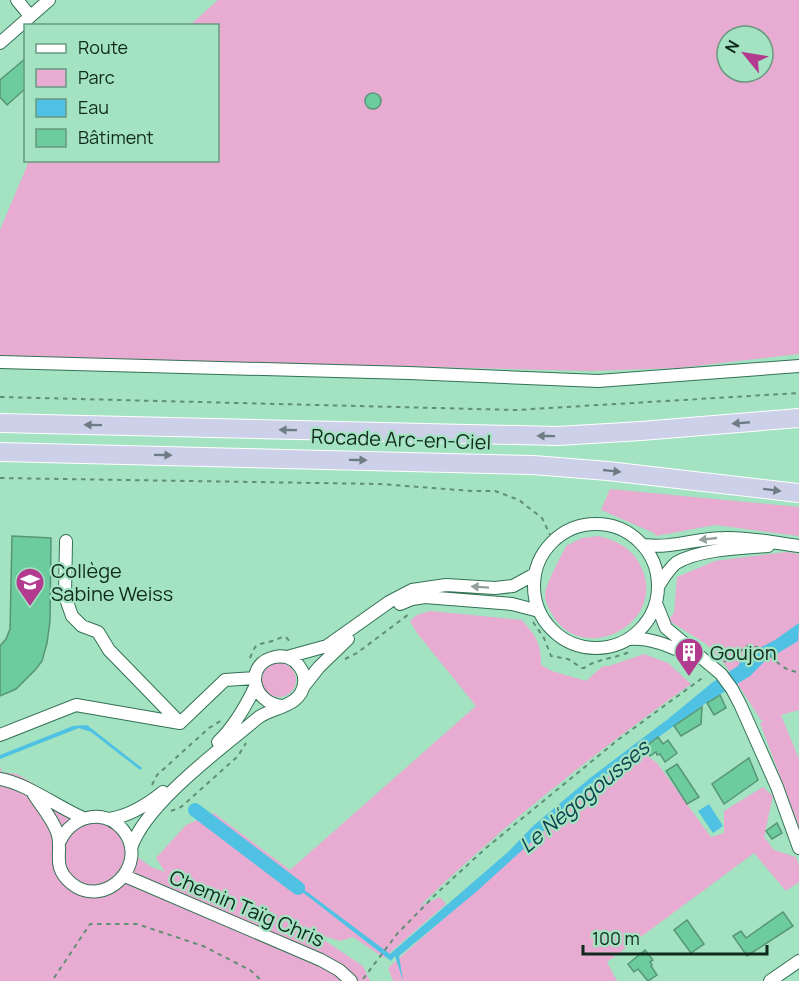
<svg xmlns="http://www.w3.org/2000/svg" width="799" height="981" viewBox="0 0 799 981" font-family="Manrope,sans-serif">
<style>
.green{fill:#e8abd1;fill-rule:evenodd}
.water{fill:#4fc1e3}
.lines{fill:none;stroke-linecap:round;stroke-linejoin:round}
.canal{stroke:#4fc1e3;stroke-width:14}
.building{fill:#6dcc9e;stroke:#579576;stroke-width:1.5}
.minor-casing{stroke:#337154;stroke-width:14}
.highway-casing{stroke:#fff;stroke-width:20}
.path{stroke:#608e76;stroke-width:2;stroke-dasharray:4.5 4.5;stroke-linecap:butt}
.minor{stroke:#fff;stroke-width:12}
.highway{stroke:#cdd0e9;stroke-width:18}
.oneway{fill:#6e7d84}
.oneway2{fill:#939f9a}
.labels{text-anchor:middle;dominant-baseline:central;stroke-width:4.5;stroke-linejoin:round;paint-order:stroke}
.street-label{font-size:20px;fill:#102a1e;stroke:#a3e3c1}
.poi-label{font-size:20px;fill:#102a1e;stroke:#a3e3c1;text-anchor:start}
.water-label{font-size:21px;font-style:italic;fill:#0e414f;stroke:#a3e3c1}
</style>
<rect width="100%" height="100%" fill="#a3e3c1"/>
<path class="green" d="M218 0H799V354L679 368 590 371 0 356V230L29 161 218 160V26L190 25ZM727 36H763V72H727Z
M610 489 799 507V536L715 525 656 536 654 533 601 510Z
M598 536C619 541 635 550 643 571 664 626 581 666 552 614 549 608 544 600 545 593 548 579 560 559 566 546L582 538Z
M786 552 799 554V710L781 715 799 759V827L760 723 764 720H761L724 663 706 644 668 620 674 613 677 577 715 561Z
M430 611 522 620C536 636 541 643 541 665L552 671 586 681 603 666H609L644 654 668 663 691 684C596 752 504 824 420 906L440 897 446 904 384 958 353 937 340 941 304 930 321 938 363 966 370 981H0V767L2 772 17 774 60 799 92 822 102 823 111 827 119 834 124 847 151 867 165 872 156 858 186 825 214 813 290 870 476 706 417 633 410 621 417 615Z
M262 680a17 17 0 1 1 34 0a17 17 0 1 1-34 0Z
M642 752 657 763 711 837 724 833V811L763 787 773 796 764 837 774 850 796 857 799 865V882L786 891 754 853 607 962 617 981H393L388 968 592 788Z"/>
<path class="water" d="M799 623 798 641 765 661 750 676 706 703 603 777 476 892 399 956 403 981 395 956 391 961 215 824 193 811 196 809 390 954 508 852 533 826 590 778 668 719 713 682 738 666 744 656 775 640Z
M87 725 142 768 140 770 91 732 79 728 0 759V755L73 726Z
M709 804 723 826 713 833 698 811Z"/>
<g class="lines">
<path class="canal" d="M195 810 298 888"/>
</g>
<path class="building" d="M26 58V88L7 105 0 97V80Z
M365 101a8 8 0 1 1 16 0a8 8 0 1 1-16 0Z
M12 536 51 538 50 621 47 643 42 661 36 669 16 689 0 696V646L6 639 10 629Z
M720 695 726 708 714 715 707 703Z
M702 707 701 724 681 736 674 726Z
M658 737 663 744 668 740 677 753 665 762 660 754 657 755 656 752 650 756 645 747Z
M749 758 758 780 724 804 712 784Z
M677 764 699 797 687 804 666 771Z
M777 823 782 833 772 839 766 831Z
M783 912 793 926 747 956 733 936 741 931 746 938Z
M687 920 704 944 691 953 674 930Z
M645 950 653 960 650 962 652 965 651 966 657 975 648 981 638 969 634 972 628 964Z"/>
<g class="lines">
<g class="minor-casing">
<path id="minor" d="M17 0 30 16
M0 43 49 0
M0 362 409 373 598 381 799 366
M534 586a62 62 0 1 1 124 0a62 62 0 1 1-124 0Z
M66 541 65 596 72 616 82 626 98 632 109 650 180 723 225 680 255 678
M644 545C671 549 697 538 724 538 750 537 774 543 799 546
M659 585C664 577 669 569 676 563 699 549 742 548 768 546
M656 603 666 628 721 674 732 689 740 704 777 787 799 848
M400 604 412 599 425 597 512 604 539 611
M629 639C654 637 675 649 697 658
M287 657 327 646 389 602 412 590 446 585 495 588 513 586 535 574
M304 686 319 667 348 639
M0 735 76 705 180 723
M218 742C235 726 246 706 256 685
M0 779C25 783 58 807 83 818
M33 793C41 806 52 818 57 832 64 851 50 865 71 883 104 911 151 864 123 830 104 807 72 816 60 841
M109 819C130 816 147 805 163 792
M131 848C146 803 222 748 259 717 274 707 302 706 304 683 305 677 303 671 299 666 294 658 284 655 275 657 245 663 250 702 282 706
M125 876 321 960 339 970 351 981
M770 981 799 961"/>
</g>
<g class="highway-casing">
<path id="highway" d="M0 423 558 436 641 431 799 418
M0 452 533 465 608 471 799 493"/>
</g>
<path class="path" d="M0 397 516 410 799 393
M0 478 380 484 472 491H495L519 500 542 518 553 541
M533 622 544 638 551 656 568 659 582 668H584C598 658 614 659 629 652
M250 658C257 641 256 646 272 641 277 640 280 637 286 637L291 643
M345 659 357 653 409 614
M724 662 749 645C774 649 774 670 799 672
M152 785 157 775 209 728 222 720
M171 811 181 807 238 756 246 743
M54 978 90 924H137L203 946 250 970 262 981
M363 979 397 934 436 894 486 848 619 739 705 676"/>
<use href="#minor" class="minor"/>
<use href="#highway" class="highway"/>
</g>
<defs><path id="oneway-solid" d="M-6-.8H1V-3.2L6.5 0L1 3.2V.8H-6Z" transform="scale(1.5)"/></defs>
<g class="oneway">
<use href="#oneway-solid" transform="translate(741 423) rotate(175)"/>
<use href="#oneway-solid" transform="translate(93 425) rotate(-179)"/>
<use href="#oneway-solid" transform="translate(288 430) rotate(-179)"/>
<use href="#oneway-solid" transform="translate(546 436) rotate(-179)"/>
<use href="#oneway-solid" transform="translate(163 455) rotate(1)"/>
<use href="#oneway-solid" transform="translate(358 460) rotate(1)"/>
<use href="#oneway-solid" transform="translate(612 471) rotate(6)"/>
<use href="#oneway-solid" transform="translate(772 490) rotate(7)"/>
</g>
<g class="oneway2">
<use href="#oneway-solid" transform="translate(708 539) rotate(174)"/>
<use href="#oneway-solid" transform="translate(480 587) rotate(-176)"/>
</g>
<defs>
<g id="school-pin" transform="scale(1.5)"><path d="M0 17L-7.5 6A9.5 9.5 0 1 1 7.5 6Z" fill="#b23a8f" stroke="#a3e3c1"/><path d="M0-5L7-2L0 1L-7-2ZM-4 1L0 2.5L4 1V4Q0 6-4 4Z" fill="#fff"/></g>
<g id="building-pin" transform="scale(1.5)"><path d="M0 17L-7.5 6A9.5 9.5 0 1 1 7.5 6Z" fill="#b23a8f" stroke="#a3e3c1"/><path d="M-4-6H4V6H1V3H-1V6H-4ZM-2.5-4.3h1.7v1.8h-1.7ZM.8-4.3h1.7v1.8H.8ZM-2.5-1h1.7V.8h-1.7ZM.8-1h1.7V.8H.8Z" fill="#fff"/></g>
</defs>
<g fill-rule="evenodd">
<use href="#school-pin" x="30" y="582"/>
<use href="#building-pin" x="689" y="652"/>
</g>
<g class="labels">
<g class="street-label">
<text transform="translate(401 439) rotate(2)">Rocade Arc-en-Ciel</text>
<text transform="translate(247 908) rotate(23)">Chemin Taïg Chris</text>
</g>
<g class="poi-label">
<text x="51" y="570">Collège<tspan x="51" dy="23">Sabine Weiss</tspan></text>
<text x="710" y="652">Goujon</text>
</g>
<g class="water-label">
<text transform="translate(584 796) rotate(-40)">Le Négogousses</text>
</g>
</g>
<rect x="24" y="24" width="195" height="138" fill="#a3e3c1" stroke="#689980" stroke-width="1.5"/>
<rect x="36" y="44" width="30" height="9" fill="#ffffff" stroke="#689980" stroke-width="1.5"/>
<text x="78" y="54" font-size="18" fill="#102a1e">Route</text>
<rect x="36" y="69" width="30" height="18" fill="#e8abd1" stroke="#689980" stroke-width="1.5"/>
<text x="78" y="84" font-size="18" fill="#102a1e">Parc</text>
<rect x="36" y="99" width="30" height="18" fill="#4fc1e3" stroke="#689980" stroke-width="1.5"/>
<text x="78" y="114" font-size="18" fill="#102a1e">Eau</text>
<rect x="36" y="129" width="30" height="18" fill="#6dcc9e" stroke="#689980" stroke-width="1.5"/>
<text x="78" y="144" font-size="18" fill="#102a1e">Bâtiment</text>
<g transform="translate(745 54) rotate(300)"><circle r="28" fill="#a3e3c1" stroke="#689980" stroke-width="1.5"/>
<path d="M0-4.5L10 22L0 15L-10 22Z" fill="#b23a8f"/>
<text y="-9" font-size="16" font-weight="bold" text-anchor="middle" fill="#102a1e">N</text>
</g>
<path d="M583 945v9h184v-9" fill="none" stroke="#102a1e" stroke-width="3"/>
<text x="592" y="945" font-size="18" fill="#102a1e" stroke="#a3e3c1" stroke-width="4.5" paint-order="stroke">100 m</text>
</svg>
